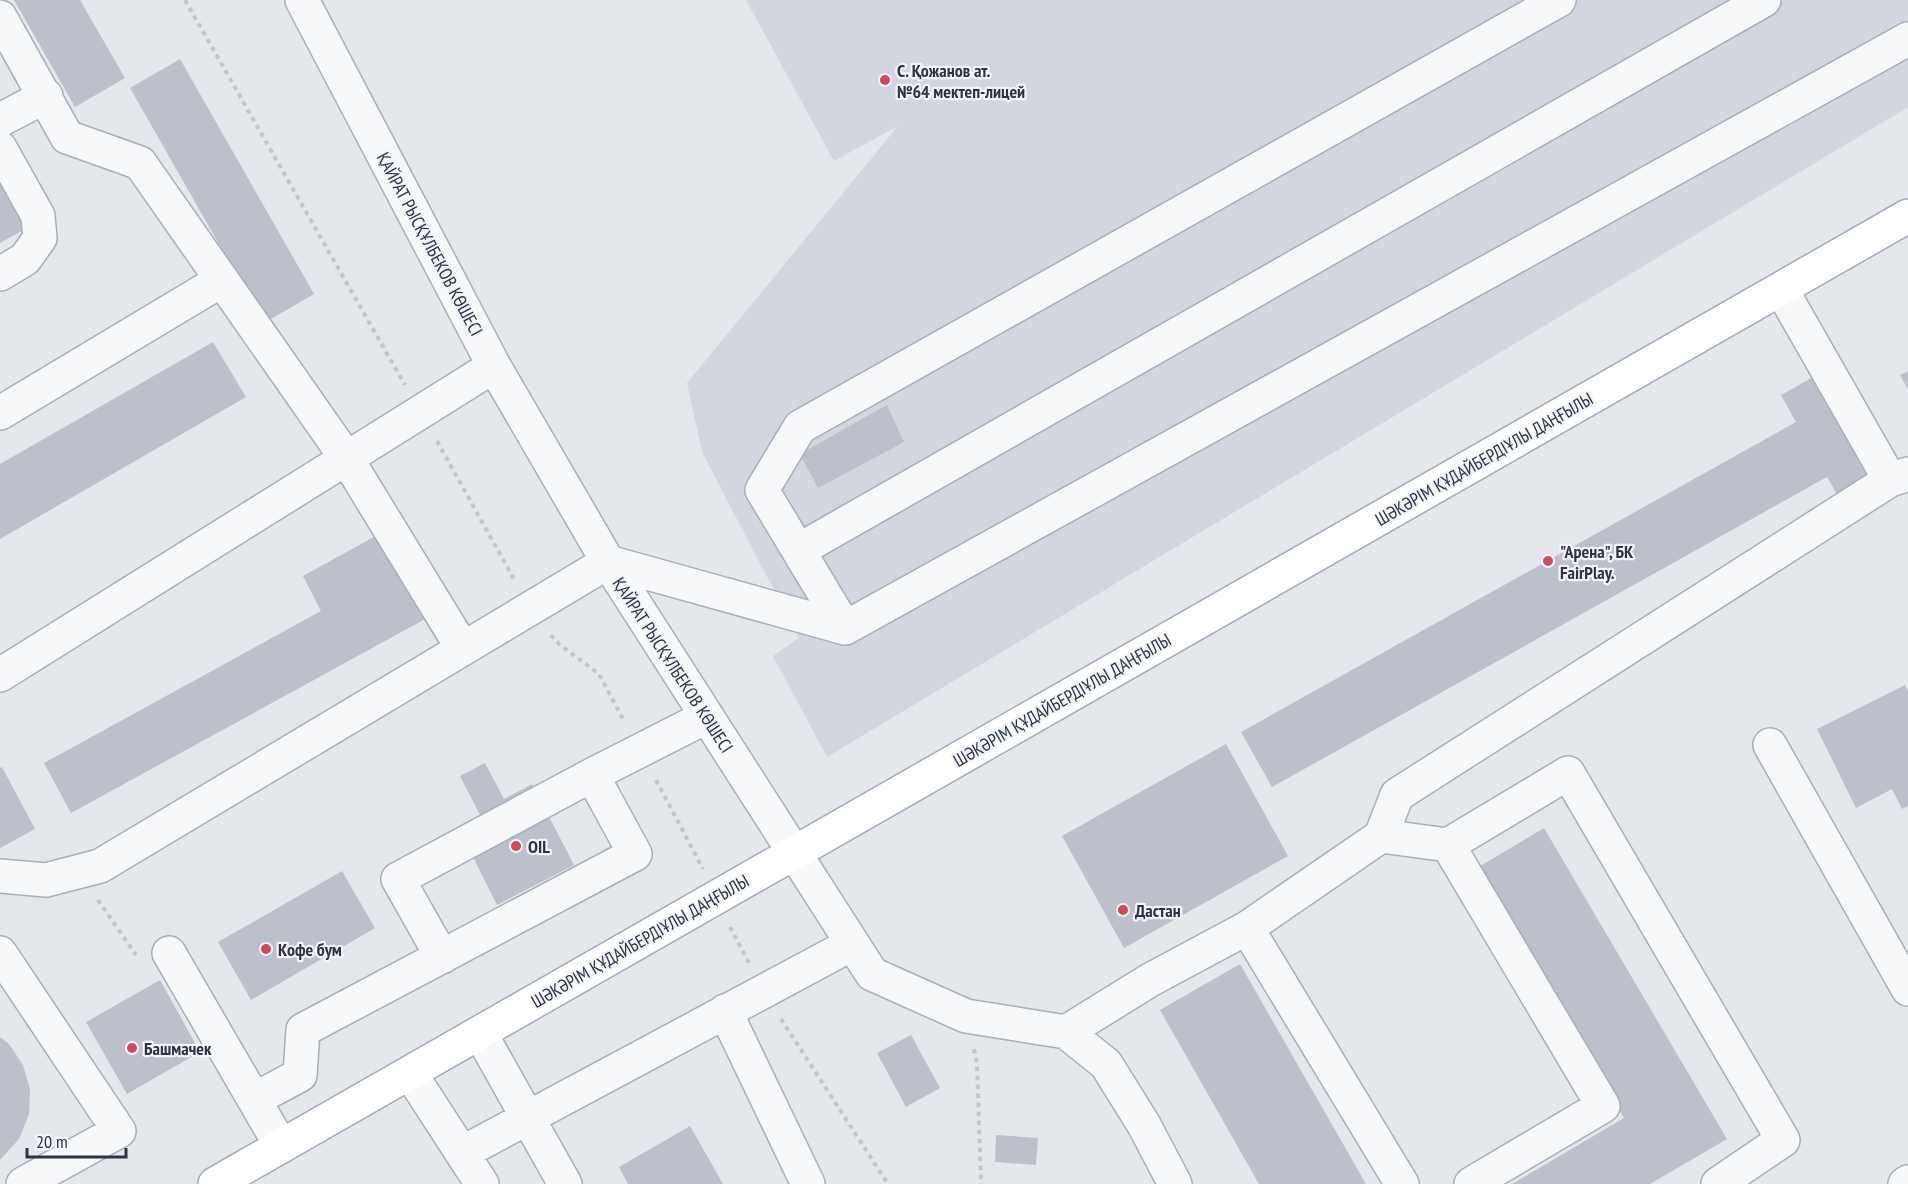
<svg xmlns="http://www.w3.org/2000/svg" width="1908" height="1184" viewBox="0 0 1908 1184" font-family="'PT Sans Narrow',sans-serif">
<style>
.built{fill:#d2d6de}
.building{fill:#bbc0ca}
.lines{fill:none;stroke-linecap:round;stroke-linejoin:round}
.minor-casing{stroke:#a9aeb7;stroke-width:36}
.major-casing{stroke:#a3abb8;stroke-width:36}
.path{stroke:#c2c5cb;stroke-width:4;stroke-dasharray:4.5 4.5;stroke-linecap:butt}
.minor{stroke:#f7f8fa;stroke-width:33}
.major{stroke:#fff;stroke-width:33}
.poi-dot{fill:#d1495b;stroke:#f4f6f9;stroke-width:2}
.labels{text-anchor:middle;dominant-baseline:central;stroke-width:4.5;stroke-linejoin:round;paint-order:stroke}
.poi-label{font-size:18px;font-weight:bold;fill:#2b3445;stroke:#f4f6f9;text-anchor:start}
.street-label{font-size:18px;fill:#2b3445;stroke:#f4f6f9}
</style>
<rect width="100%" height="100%" fill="#e4e7ec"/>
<path class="built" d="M746 0H1908V107L827 757 773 656 799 638 702 452 687 383 898 126 834 161Z"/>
<path class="building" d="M14 0H80L125 78 75 107Z
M180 59 314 294 264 323 130 88Z
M0 183 25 229 0 243Z
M213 342 246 397 0 539V464Z
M1824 371 1884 477 1841 501 1827 477 1272 787 1241 732 1796 422 1781 395Z
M1908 371V389L1900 375Z
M887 405 904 442 818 488 800 454Z
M381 533 427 618 71 813 44 763 321 611 303 576Z
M1905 685 1908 691V806L1902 809 1892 789 1856 808 1817 729Z
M1226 744 1288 856 1124 948 1062 836Z
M485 763 504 799 532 784 574 865 497 905 458 827 480 815 460 776Z
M2 767 35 829 0 848V768Z
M1544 828 1727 1139 1650 1184H1512L1624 1118 1477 868Z
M342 871 375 928 251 1000 218 942Z
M1240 964 1366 1184H1259L1160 1010Z
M160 980 200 1052 127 1094 86 1022Z
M911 1035 940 1088 906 1107 877 1053Z
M0 1037 9 1044 23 1065 30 1089 29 1114 19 1139 0 1160Z
M690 1126 723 1184H628L619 1167Z
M996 1135 1038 1138 1036 1165 995 1162Z"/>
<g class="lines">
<g class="minor-casing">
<path id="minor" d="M302 0 494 366 608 562 872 974 966 1016 1066 1032 1106 1064 1144 1125 1175 1184
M0 17 67 137 140 163 347 459 463 649
M0 120 46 96
M0 148 38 216 40 238 25 259 0 274
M1781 289 1890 480
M0 413 222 280
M799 550 1764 0
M845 628 762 490 800 427 1559 0
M0 675 494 366
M1770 745 1908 989
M1381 836 1448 845 1568 773 1783 1140 1718 1184
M1448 845 1603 1106 1471 1184
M0 876 46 880 100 866 608 562 845 628 1908 39
M1247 928 1402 1184
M0 953 119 1131 23 1184
M169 953 281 1146
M442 957 398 879 592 775
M725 1011 808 1184
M1066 1032 1150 980 1247 928 1381 836 1397 795 1890 480 1908 474
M480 1033 565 1184
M410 1073 482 1184
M255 1099 300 1075 303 1030 635 854 592 775 706 717
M462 1153 852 944
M1905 1184 1908 1182"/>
</g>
<g class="major-casing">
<path id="major" d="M215 1184 1908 216"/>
</g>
<path class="path" d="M185 0 405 385
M437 441 515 581
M551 635 560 645 599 674 624 721
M656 780 703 869
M98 900 136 955
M730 927 749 963
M781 1019 888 1184
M974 1049 977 1063 981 1184"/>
<use href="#minor" class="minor"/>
<use href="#major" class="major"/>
</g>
<g class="poi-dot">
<circle cx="885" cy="80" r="6"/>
<circle cx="1548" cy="561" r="6"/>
<circle cx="516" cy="846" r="6"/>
<circle cx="1123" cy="910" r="6"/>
<circle cx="266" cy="949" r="6"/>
<circle cx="132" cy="1048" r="6"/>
</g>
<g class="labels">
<g class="poi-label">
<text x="897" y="70">С. Қожанов ат.<tspan x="897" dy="21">№64 мектеп-лицей</tspan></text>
<text x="1560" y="551">"Арена", БК<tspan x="1560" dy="21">FairPlay.</tspan></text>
<text x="528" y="846">OIL</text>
<text x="1135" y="910">Дастан</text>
<text x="278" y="949">Кофе бум</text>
<text x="144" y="1048">Башмачек</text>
</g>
<g class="street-label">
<text transform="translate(430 244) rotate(62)">ҚАЙРАТ РЫСҚҰЛБЕКОВ КӨШЕСІ</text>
<text transform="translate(1484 459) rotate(-30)">ШӘКӘРІМ ҚҰДАЙБЕРДІҰЛЫ ДАҢҒЫЛЫ</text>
<text transform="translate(673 665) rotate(57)">ҚАЙРАТ РЫСҚҰЛБЕКОВ КӨШЕСІ</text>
<text transform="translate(1062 700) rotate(-30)">ШӘКӘРІМ ҚҰДАЙБЕРДІҰЛЫ ДАҢҒЫЛЫ</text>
<text transform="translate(640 941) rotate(-30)">ШӘКӘРІМ ҚҰДАЙБЕРДІҰЛЫ ДАҢҒЫЛЫ</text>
</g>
</g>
<path d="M27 1148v9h99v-9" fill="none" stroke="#2b3445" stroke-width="3"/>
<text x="36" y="1148" font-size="18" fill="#2b3445" stroke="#f4f6f9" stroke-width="4.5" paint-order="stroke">20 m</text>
</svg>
